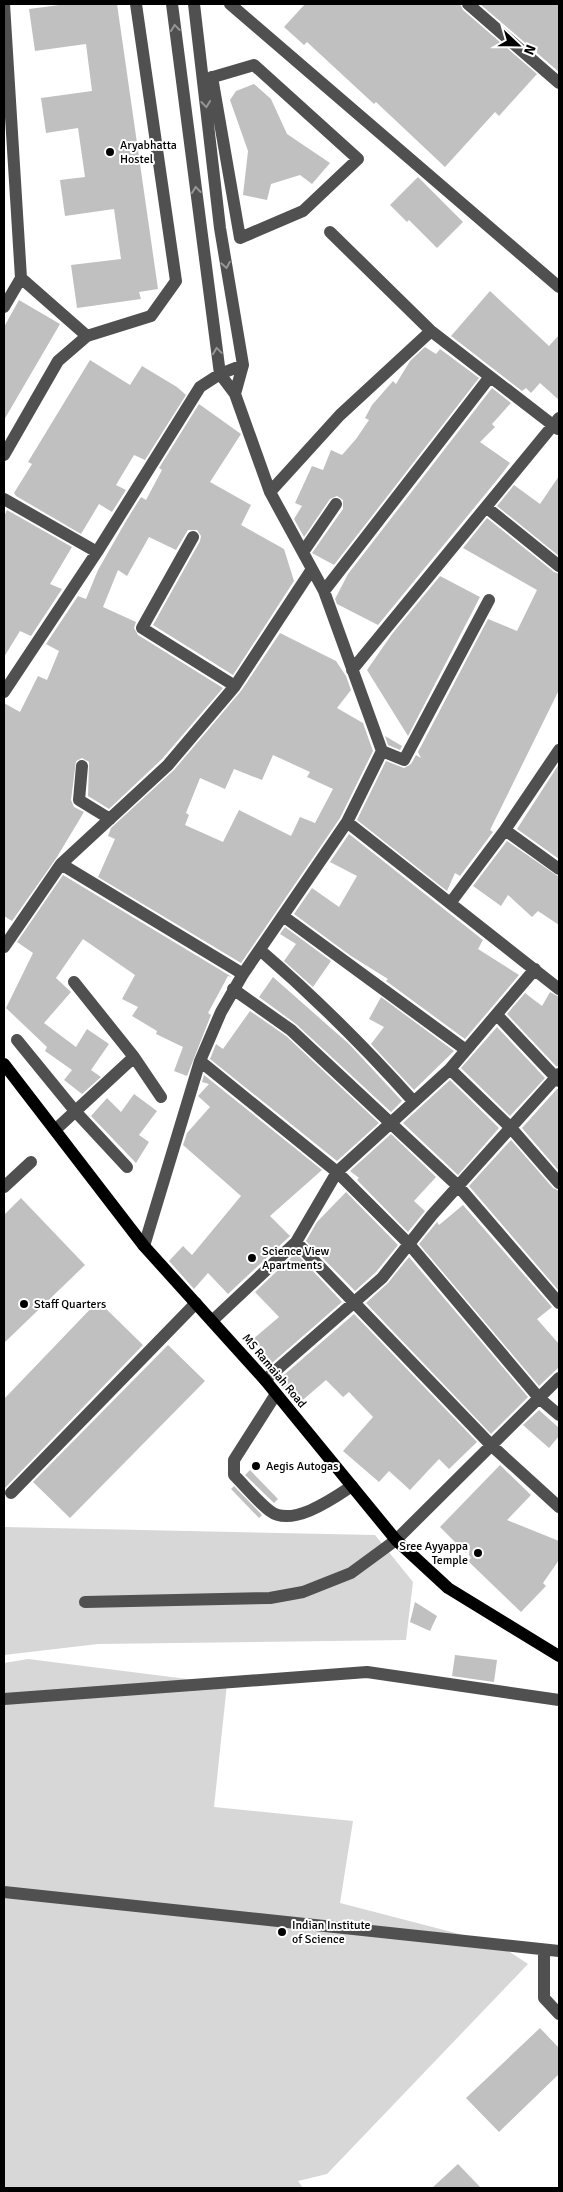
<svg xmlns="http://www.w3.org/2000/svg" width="563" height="2192" viewBox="0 0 563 2192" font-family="Signika,sans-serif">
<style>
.green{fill:#d7d7d7}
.building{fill:#c0c0c0;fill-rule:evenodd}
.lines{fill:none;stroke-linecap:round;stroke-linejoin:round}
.minor{stroke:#505050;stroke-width:12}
.major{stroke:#000;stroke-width:12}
.oneway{stroke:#969696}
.poi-dot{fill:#000;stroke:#fff;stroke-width:2}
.labels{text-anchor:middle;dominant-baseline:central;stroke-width:4;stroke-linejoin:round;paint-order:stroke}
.poi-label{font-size:12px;fill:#000;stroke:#fff;text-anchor:start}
.street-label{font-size:12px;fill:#000;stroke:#fff}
</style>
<rect width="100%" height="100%" fill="#fff"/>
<path class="green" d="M4 1527 375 1535 413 1582 406 1640 98 1644 4 1655Z
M28 1659 227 1684 214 1807 353 1821 340 1903 498 1944 528 1964 327 2174 298 2181 303 2188H4V1663Z"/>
<path class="building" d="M67 4H117L158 289 139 292 141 299 77 308 71 265 121 259 114 209 65 216 60 180 85 177 78 128 46 133 41 98 92 91 86 44 35 51 29 9Z
M305 4H460L463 10 537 74 499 116 495 112 445 167 376 102 374 104 307 42 304 45 284 27Z
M480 4H559V72Z
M254 84 271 99 287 134 330 163 312 184 300 175 271 184 267 200 243 195 248 151 230 100 236 91Z
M418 177 463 222 437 248 409 220 407 222 390 205Z
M490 291 549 346 559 335V400L540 383 531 393 526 388 522 391 451 336Z
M19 300 60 324 4 420V327Z
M425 347 436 354 440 349 479 378 334 565 312 553 343 509V500L337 496 330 499 304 537 294 519 302 506 295 503 312 466 323 470 331 450 342 455 356 439 369 420 365 418 372 405 393 381 396 384 410 361Z
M90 360 130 385 142 366 177 387 186 395 145 460 134 455 116 485 126 490 112 512 99 504 81 534 16 496 14 493 32 464 28 462Z
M492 388 511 403 492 424 495 427 480 442 510 463 501 475 378 625 337 604 335 599 348 574Z
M199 404 241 434 210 482 251 505 241 525 284 549 294 581 233 675 153 625 200 541 201 536 197 530H188L176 550 149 537 127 576 118 570 103 607 136 622 134 628 138 635 223 688 162 759 109 809 88 796 89 762 82 758 76 761 71 800 74 807 84 812 57 857 12 921 4 916V703L20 712 38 676 47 680 59 651 46 644 78 596 86 599 98 570 126 521 141 497 146 500 162 470 159 468Z
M559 476V556L497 506 514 485 540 504Z
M7 510 72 547 50 584 62 589 31 636 20 631 4 657V516Z
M487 518 554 572 559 574V690L490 830 493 832 460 876 455 873 447 891 357 820 386 761 404 768 411 764 416 755 421 758 418 752 488 619 517 631 537 590 463 548Z
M440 576 480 597 408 736 367 670 392 634Z
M280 633 336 661 346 676 351 690 337 708 363 723 373 751 340 818 241 963 98 877 115 839 108 836 111 828 174 770 241 691ZM273 755 310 772 307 777 333 789 315 823 300 817 291 836 239 810 223 842 185 825 189 815 186 813 200 778 225 789 234 769 262 780Z
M385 736 402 746 400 750 388 745Z
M559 764V859L517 829Z
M349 834 483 940 478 949 519 975 465 1039 386 981 388 979 351 956 294 914 312 888 339 907 357 876 330 862Z
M507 841 559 877V925L538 911 532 917 508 895 501 906 473 886Z
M63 875 232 977 228 976 208 1013 211 1015 187 1076 174 1071 183 1047 156 1034 157 1031 132 1016 138 1007 122 999 135 975 83 939 56 978 71 992 44 1023 76 1047 87 1029 109 1044 91 1070 101 1077 82 1094 64 1080 72 1070 45 1051 47 1047 6 1008 33 953 17 942Z
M285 927 331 961 313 987 284 961 296 944 280 934Z
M273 977 349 1044 402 1101 391 1112 296 1024 259 997Z
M550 992 559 997V1066H556L507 1014 525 993 542 1006Z
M381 997 454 1051 414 1090 371 1044 384 1027 369 1019Z
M250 1011 286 1036 379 1123 337 1161 210 1059 216 1044 223 1049Z
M497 1027 545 1078 510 1116 461 1068Z
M204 1075 322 1170 270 1216 290 1236 228 1294 208 1273 194 1289 169 1261 183 1246 192 1255 241 1196 183 1145 187 1133 210 1107 198 1096 209 1084 202 1082Z
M450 1080 499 1128 458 1175 403 1123Z
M557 1089H559V1171L522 1128Z
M134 1094 157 1111 139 1135 149 1142 136 1163 91 1116 107 1098 121 1112Z
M391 1134 436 1177 414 1201 425 1211 408 1232 357 1180 359 1178 350 1171Z
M511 1140 553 1188 559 1191V1291L469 1186Z
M346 1192 398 1245 376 1272 355 1291 306 1241 317 1222Z
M21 1198 85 1265 4 1343V1215Z
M463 1205 552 1307 537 1319 559 1344V1367L539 1386 419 1244 437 1222 439 1225Z
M296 1253 342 1302 272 1363 252 1340 279 1317 255 1292Z
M409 1257 528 1397 491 1434 366 1303 388 1283Z
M98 1301 143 1345 4 1489V1399Z
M354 1314 477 1442 449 1469 439 1459 410 1490 389 1471 379 1482 343 1451 373 1417 349 1392 343 1397 326 1380 297 1405 277 1381Z
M168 1345 205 1381 70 1518 33 1482Z
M539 1410 559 1428V1436L549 1448 523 1425Z
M500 1465 531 1495 507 1520 559 1541V1560L543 1583 546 1586 521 1612 468 1561 471 1558 469 1555 470 1544 466 1553 440 1527Z
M250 1470 278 1499 274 1503 245 1475Z
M234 1486 262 1515 259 1518 231 1489Z
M415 1602 437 1616 430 1631 410 1622Z
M455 1655 497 1660 494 1682 452 1676Z
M540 2028 559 2048V2074L499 2132 466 2098Z
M458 2164 481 2188H432Z"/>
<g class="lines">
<path class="minor" d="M194 4 220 228 243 365 235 394
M230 4 559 287
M468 4 559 83
M203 80 254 65 358 159 303 211 240 238 212 77
M330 232 431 331 558 429
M21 278 87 336
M4 307 21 278 4 4
M4 455 58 361 87 336 151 316 176 281 136 4
M270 492 340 415 431 331
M4 499 97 552
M486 507 559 566
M193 537 142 628 235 686
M303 552 336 504
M324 591 489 378
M352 670 559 418
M4 692 97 552 200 387 220 374 243 365
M382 751 404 760 489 600
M82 766 79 800 110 819
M347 822 559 989
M505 830 559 869
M61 864 168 765 235 686 312 569
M451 902 505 830 559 750
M283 916 466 1050
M4 947 61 864 243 974
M260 950C317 999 364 1046 414 1102
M233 989 291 1030 459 1187 559 1303
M497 1015 559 1081
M17 1040 75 1111 127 1167
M134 1057 161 1097
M200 1061 337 1172 409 1244 539 1398 559 1415
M450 1069 511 1128 559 1183
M55 1130 134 1057 74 982
M4 1187 31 1162
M296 1242 491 1445 559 1507
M144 1246 200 1061 221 1012 243 974 347 822 382 751 324 591 270 492 235 394 220 374 172 4
M212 1321 296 1242 337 1172 450 1069 535 969
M265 1380 382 1278 432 1215 559 1074
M276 1394 234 1460V1475C246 1487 257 1501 270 1511 292 1528 334 1498 352 1486
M11 1493 196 1303
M85 1602 270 1598 303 1592 351 1573 396 1540 559 1378
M4 1699 367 1672 559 1700
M4 1892 559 1951
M544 1950V1998L559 2014"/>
<path class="major" d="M4 1064 144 1246 265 1380 396 1540 448 1588 559 1656"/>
</g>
<defs><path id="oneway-chevron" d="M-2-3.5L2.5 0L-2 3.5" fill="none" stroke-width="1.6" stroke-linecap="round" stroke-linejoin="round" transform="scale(1.25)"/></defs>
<g class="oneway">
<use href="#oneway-chevron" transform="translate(175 28) rotate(-97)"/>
<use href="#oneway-chevron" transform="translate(206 104) rotate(84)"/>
<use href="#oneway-chevron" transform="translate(196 190) rotate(-97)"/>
<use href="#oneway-chevron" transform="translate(226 265) rotate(80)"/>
<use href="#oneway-chevron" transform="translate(217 351) rotate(-98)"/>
</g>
<g class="poi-dot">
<circle cx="110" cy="152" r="5"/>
<circle cx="252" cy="1258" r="5"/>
<circle cx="24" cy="1304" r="5"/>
<circle cx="256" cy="1466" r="5"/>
<circle cx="478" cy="1553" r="5"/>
<circle cx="282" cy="1932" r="5"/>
</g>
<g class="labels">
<g class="poi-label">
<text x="120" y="145">Aryabhatta<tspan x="120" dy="14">Hostel</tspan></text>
<text x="262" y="1251">Science View<tspan x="262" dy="14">Apartments</tspan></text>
<text x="34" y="1304">Staff Quarters</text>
<text x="266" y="1466">Aegis Autogas</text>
<text x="468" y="1546" text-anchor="end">Sree Ayyappa<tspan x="468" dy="14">Temple</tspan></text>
<text x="292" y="1925">Indian Institute<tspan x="292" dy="14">of Science</tspan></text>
</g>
<g class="street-label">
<text transform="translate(274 1371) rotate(50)">MS Ramaiah Road</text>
</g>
</g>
<rect width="563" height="2192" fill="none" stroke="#000000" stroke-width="10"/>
<g transform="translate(518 45) rotate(112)" stroke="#ffffff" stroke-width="4" paint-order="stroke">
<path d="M0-4L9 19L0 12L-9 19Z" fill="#000000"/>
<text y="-8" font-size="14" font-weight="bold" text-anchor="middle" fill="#000000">N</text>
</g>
</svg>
